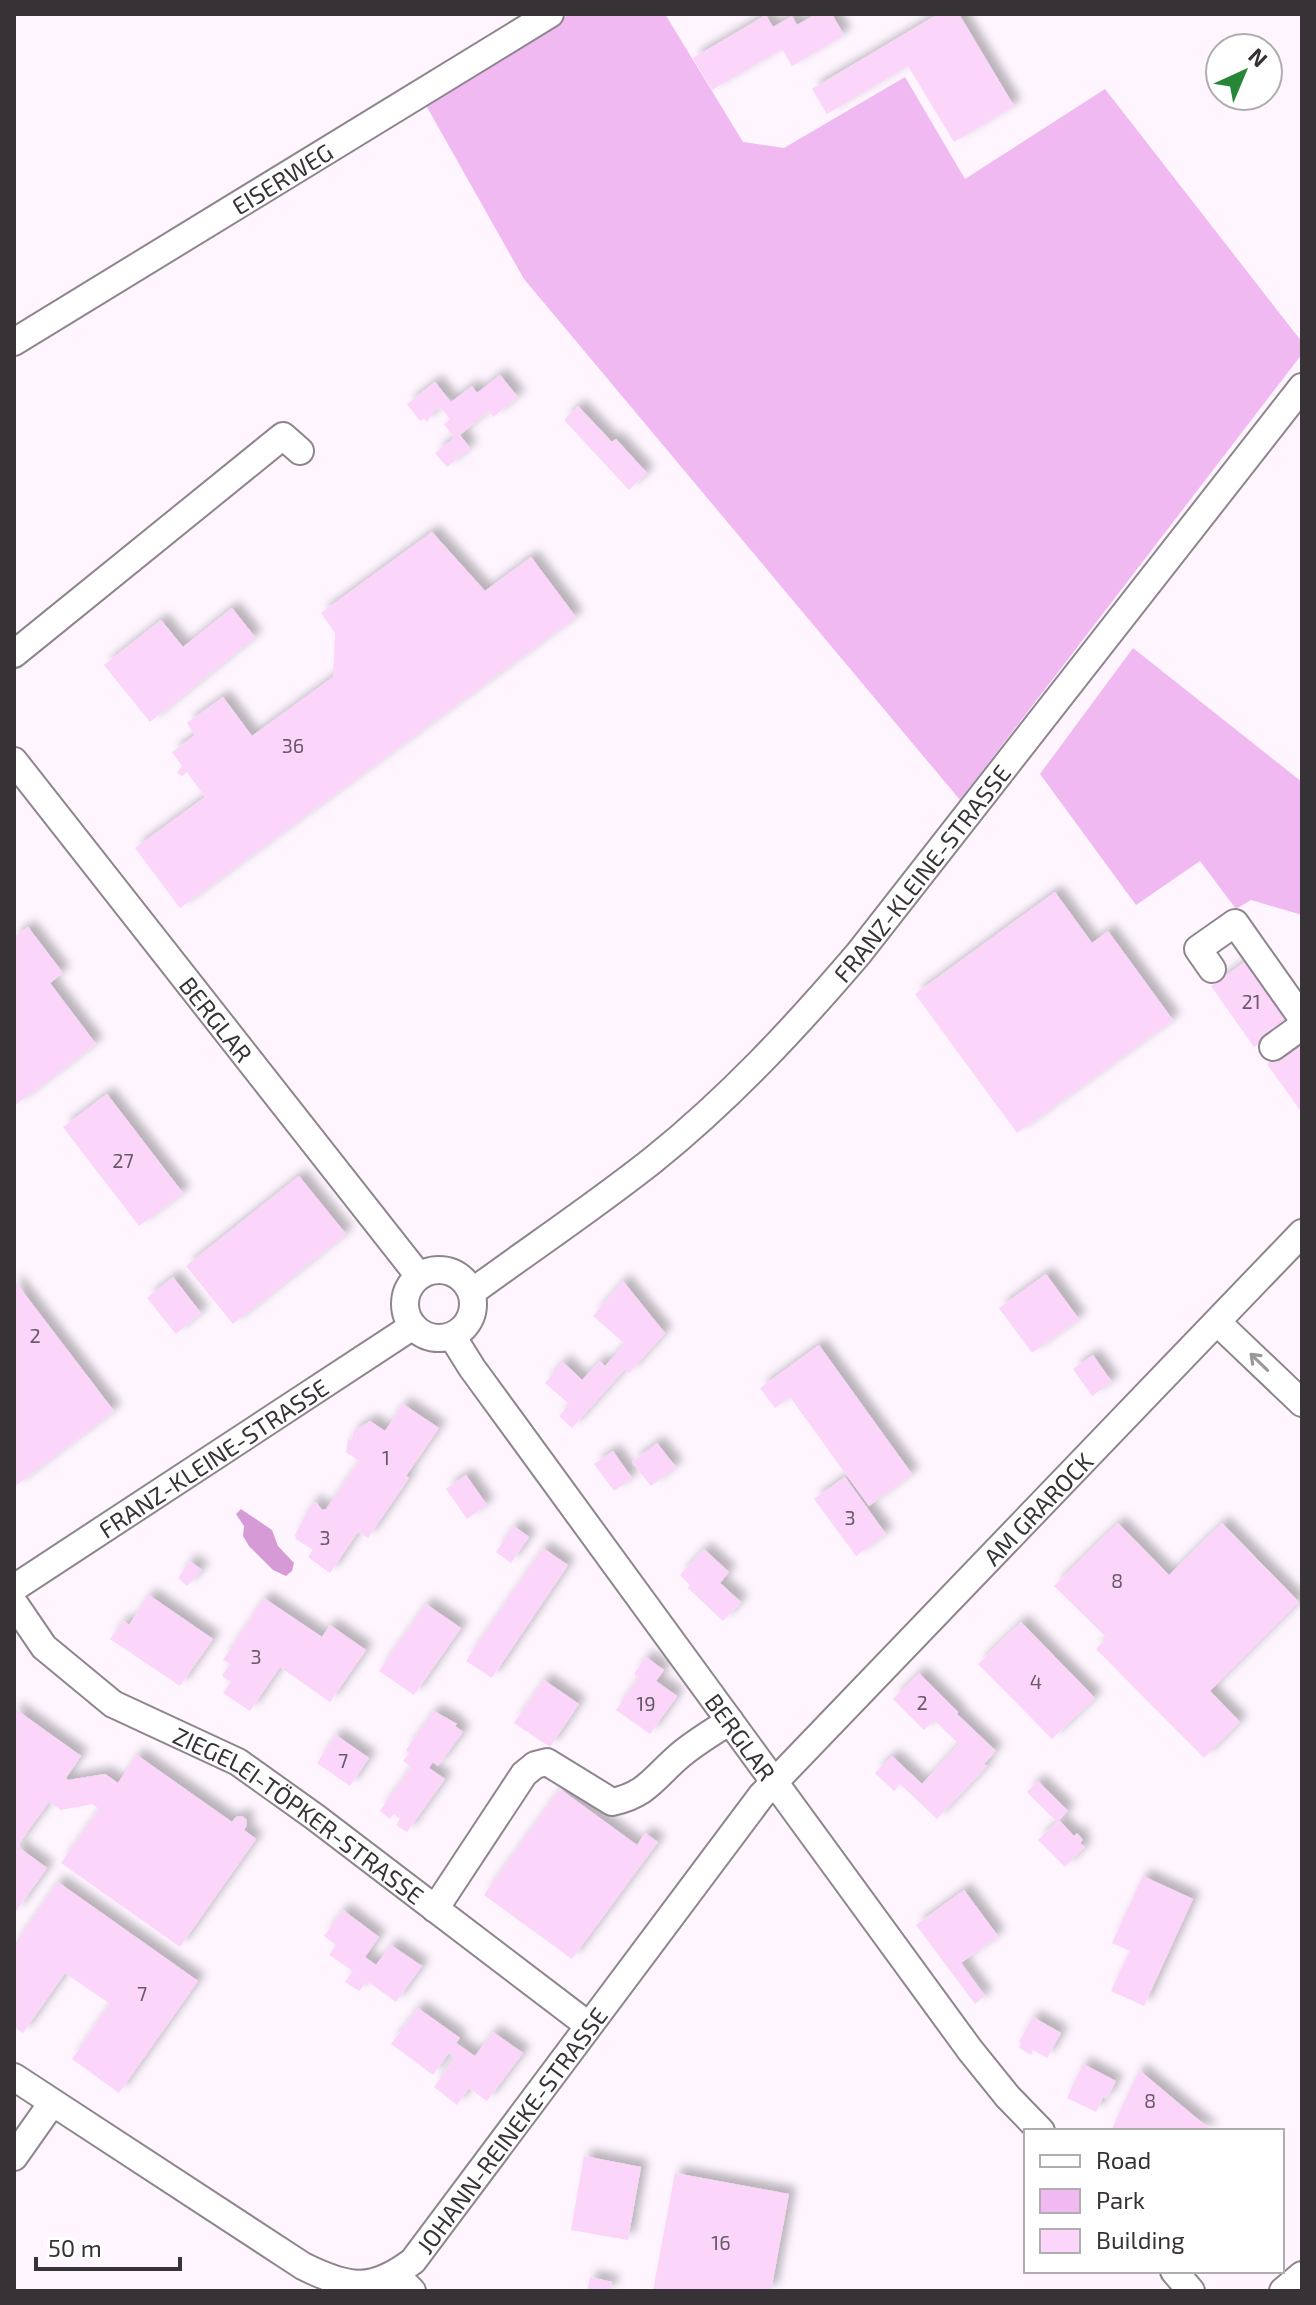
<svg xmlns="http://www.w3.org/2000/svg" width="1316" height="2305" viewBox="0 0 1316 2305" font-family="'Exo 2',sans-serif">
<style>
.green{fill:#f0b9f1}
.water{fill:#d69ad6}
.building{fill:#fbd5fa;filter:url(#shadow)}
.lines{fill:none;stroke-linecap:round;stroke-linejoin:round}
.minor-casing{stroke:#8f858f;stroke-width:30}
.minor{stroke:#fff;stroke-width:26}
.oneway{stroke:#9a989a}
.labels{text-anchor:middle;dominant-baseline:central;stroke-width:6;stroke-linejoin:round;paint-order:stroke}
.number-label{font-size:20px;fill:#675b67}
.street-label{font-size:24px;fill:#363236;stroke:#fff}
</style>
<defs>
<filter id="shadow"><feDropShadow dx="7" dy="-7" stdDeviation="4" flood-color="#0004"/></filter>
</defs>
<rect width="100%" height="100%" fill="#fef5fe"/>
<path class="green" d="M570 14H665L743 142 784 148 905 77 965 179 1105 89 1302 342V354L960 800 524 279 423 100Z
M1133 648 1302 782V915L1251 900 1236 909 1200 861 1136 905 1040 774Z"/>
<path class="water" d="M241 1509 272 1530 278 1546 294 1563 292 1571 286 1576 273 1570 249 1546 243 1536 244 1526 236 1514Z"/>
<path class="building" d="M816 14H832L844 35 792 66 782 49 712 90 693 58 766 15 773 27 792 16 797 25Z
M938 14H959L1014 106 954 142 908 66 827 114 812 89Z
M500 375 518 397 493 417 489 411 460 435 470 448 447 467 435 453 454 438 444 424 450 419 441 408 434 411 427 422 424 418 420 421 407 404 435 382 451 402 472 386 477 393Z
M578 406 612 442 616 439 647 473 629 490 564 420Z
M432 532 485 591 531 557 576 617 180 908 135 848 205 797 187 772 182 776 177 773 182 766 172 752 195 735 187 723 223 697 252 736 333 677 335 633 321 613Z
M232 608 255 637 150 722 104 665 161 620 183 647Z
M1055 892 1092 943 1108 931 1173 1020 1017 1133 915 994Z
M28 927 63 973 50 983 96 1044 14 1106V937Z
M1249 959 1293 1020 1254 1047 1211 986Z
M1302 1039V1113L1267 1064Z
M107 1094 183 1193 139 1226 63 1127Z
M299 1176 346 1234 233 1324 186 1266Z
M1046 1274 1079 1319 1032 1353 999 1308Z
M173 1277 201 1313 176 1334 147 1298Z
M14 1280 114 1411 14 1487Z
M623 1281 665 1333 629 1373 625 1369 572 1428 559 1416 569 1404 545 1383 563 1362 582 1380 600 1361 605 1366 625 1344 593 1316Z
M819 1345 912 1474 869 1506 790 1397 775 1408 760 1388Z
M1093 1355 1112 1382 1092 1396 1073 1369Z
M403 1404 439 1428 406 1476 409 1478 368 1538 358 1532 330 1573 308 1557 313 1550 296 1539 295 1535 312 1503 316 1502 322 1510 326 1509 359 1461 346 1452 348 1439 352 1440 353 1432 370 1421 385 1431Z
M657 1443 676 1467 651 1486 632 1462Z
M613 1451 632 1478 614 1491 594 1464Z
M466 1475 487 1505 467 1519 446 1489Z
M845 1477 886 1534 856 1556 814 1499Z
M1118 1523 1169 1575 1222 1523 1299 1602 1210 1691 1240 1722 1204 1758 1096 1649 1107 1638 1054 1586Z
M514 1526 529 1537 511 1563 496 1552Z
M543 1548 568 1565 492 1678 466 1661Z
M704 1549 729 1572 720 1583 741 1602 723 1621 688 1588 690 1585 680 1575Z
M190 1561 202 1570 187 1586 178 1578Z
M149 1595 213 1639 180 1686 110 1639 124 1621 129 1625Z
M264 1598 322 1637 330 1625 366 1650 330 1702 280 1667 250 1711 223 1693 231 1682 222 1676 230 1664 223 1660Z
M426 1604 461 1628 414 1695 379 1671Z
M1021 1622 1095 1698 1052 1739 978 1664Z
M646 1657 664 1670 656 1681 677 1696 650 1734 616 1710 639 1677 634 1674Z
M919 1673 958 1712 957 1714 996 1751 984 1764 987 1766 937 1819 900 1784 894 1791 875 1773 892 1756 922 1784 959 1744 934 1720 924 1730 893 1699Z
M544 1680 579 1704 550 1747 514 1723Z
M14 1708 81 1756 66 1778 68 1780 105 1774 118 1783 137 1755 232 1822 236 1817 242 1816 246 1819 247 1825 244 1830 256 1839 180 1947 61 1863 99 1809 92 1804 61 1810 49 1802 17 1846 47 1868 14 1914Z
M434 1711 457 1724 455 1726 463 1732 438 1766 433 1762 429 1768 445 1779 407 1832 396 1825 400 1819 394 1814 390 1819 380 1811 411 1767 403 1761 409 1753 406 1750Z
M336 1735 369 1758 350 1786 317 1763Z
M1038 1781 1068 1811 1057 1822 1027 1792Z
M560 1789 637 1845 645 1833 658 1842 572 1959 484 1895Z
M1059 1820 1074 1836 1077 1833 1083 1840 1080 1843 1085 1847 1065 1867 1038 1840Z
M1143 1876 1193 1899 1144 2006 1111 1991 1130 1951 1112 1943Z
M58 1882 198 1981 119 2093 72 2059 110 2004 65 1973 23 2033 14 2027V1945Z
M964 1890 998 1936 961 1963 985 1996 975 2004 916 1925Z
M343 1910 379 1937 365 1957 376 1965 391 1945 422 1966 396 2002 367 1981 359 1991 345 1982 353 1971 329 1955 336 1945 324 1936Z
M418 2008 460 2038 456 2043 475 2056 493 2032 523 2053 487 2101 469 2088 457 2105 434 2087 455 2058 449 2053 433 2075 391 2044Z
M1033 2017 1061 2033 1047 2058 1033 2050 1031 2055 1019 2048 1021 2043 1019 2042Z
M1083 2064 1116 2081 1107 2099 1103 2097 1096 2112 1067 2098Z
M1139 2070 1212 2131H1111Z
M584 2156 641 2167 628 2240 571 2230Z
M675 2173 789 2194 771 2291H653Z
M590 2277 612 2282 610 2291H587Z"/>
<g class="lines">
<g class="minor-casing">
<g id="minor">
<path id="s1" d="M14 342 550 14"/>
<path d="M14 654 283 436 300 451"/>
<path id="s2" d="M14 761 419 1276"/>
<path d="M1212 969 1198 949 1235 923 1302 1018"/>
<path d="M1273 1047 1302 1026"/>
<circle cx="439" cy="1304" r="34"/>
<path id="s3" d="M472 1292C532 1248 595 1206 653 1160 729 1099 796 1027 859 953L1302 387"/>
<path d="M1217 1322 1302 1403"/>
<path id="s4" d="M452 1336 472 1368 970 2050 1008 2097 1041 2131"/>
<path id="s5" d="M14 1588 413 1326"/>
<path id="s6" d="M14 1603 44 1647 113 1704 238 1762 315 1817 588 2025"/>
<path d="M435 1909 524 1774 535 1765 547 1762 612 1802C646 1795 654 1778 678 1757 694 1743 713 1732 730 1721"/>
<path id="s7" d="M14 2077 303 2266C349 2289 372 2292 413 2261L761 1796 1302 1233"/>
<path d="M14 2157 52 2103"/>
<path d="M1174 2271 1191 2291"/>
<path d="M395 2274 412 2291"/>
<path d="M1283 2291 1302 2275"/>
</g>
</g>
<use href="#minor" class="minor"/>
</g>
<defs><path id="oneway-shaft" d="M-6 0H5M1.5-3L5.5 0L1.5 3" fill="none" stroke-width="1.6" stroke-linecap="round" stroke-linejoin="round" transform="scale(2)"/></defs>
<use class="oneway" href="#oneway-shaft" transform="translate(1259 1362) rotate(-136)"/>
<g class="labels">
<g class="number-label">
<text x="293" y="745">36</text>
<text x="1251" y="1001">21</text>
<text x="123" y="1160">27</text>
<text x="35" y="1335">2</text>
<text x="386" y="1457">1</text>
<text x="850" y="1517">3</text>
<text x="325" y="1537">3</text>
<text x="1117" y="1580">8</text>
<text x="256" y="1656">3</text>
<text x="1036" y="1681">4</text>
<text x="922" y="1702">2</text>
<text x="646" y="1703">19</text>
<text x="343" y="1760">7</text>
<text x="142" y="1993">7</text>
<text x="1150" y="2100">8</text>
<text x="721" y="2242">16</text>
</g>
<g class="street-label">
<text stroke="none"><textPath href="#s1" startOffset="314">EISERWEG</textPath></text>
<text stroke="none"><textPath href="#s3" startOffset="618">FRANZ-KLEINE-STRASSE</textPath></text>
<text stroke="none"><textPath href="#s2" startOffset="328">BERGLAR</textPath></text>
<text stroke="none"><textPath href="#s5" startOffset="238">FRANZ-KLEINE-STRASSE</textPath></text>
<text stroke="none"><textPath href="#s7" startOffset="1444">AM GRAROCK</textPath></text>
<text stroke="none"><textPath href="#s4" startOffset="494">BERGLAR</textPath></text>
<text stroke="none"><textPath href="#s6" startOffset="360">ZIEGELEI-TÖPKER-STRASSE</textPath></text>
<text stroke="none"><textPath href="#s7" startOffset="628">JOHANN-REINEKE-STRASSE</textPath></text>
</g>
</g>
<rect width="1316" height="2305" fill="none" stroke="#363236" stroke-width="32"/>
<rect x="1024" y="2129" width="260" height="144" fill="#ffffff" stroke="#afadaf" stroke-width="2"/>
<rect x="1040" y="2155" width="40" height="12" fill="#ffffff" stroke="#afadaf" stroke-width="2"/>
<text x="1096" y="2169" font-size="24" fill="#363236">Road</text>
<rect x="1040" y="2189" width="40" height="24" fill="#f0b9f1" stroke="#afadaf" stroke-width="2"/>
<text x="1096" y="2209" font-size="24" fill="#363236">Park</text>
<rect x="1040" y="2229" width="40" height="24" fill="#fbd5fa" stroke="#afadaf" stroke-width="2"/>
<text x="1096" y="2249" font-size="24" fill="#363236">Building</text>
<g transform="translate(1244 72) rotate(44)"><circle r="38" fill="#ffffff" stroke="#afadaf" stroke-width="2"/>
<path d="M0-6L14 30L0 20L-14 30Z" fill="#278638"/>
<text y="-12" font-size="22" font-weight="bold" text-anchor="middle" fill="#363236">N</text>
</g>
<path d="M36 2257v12h144v-12" fill="none" stroke="#363236" stroke-width="4"/>
<text x="48" y="2257" font-size="24" fill="#363236" stroke="#ffffff" stroke-width="6" paint-order="stroke">50 m</text>
</svg>
